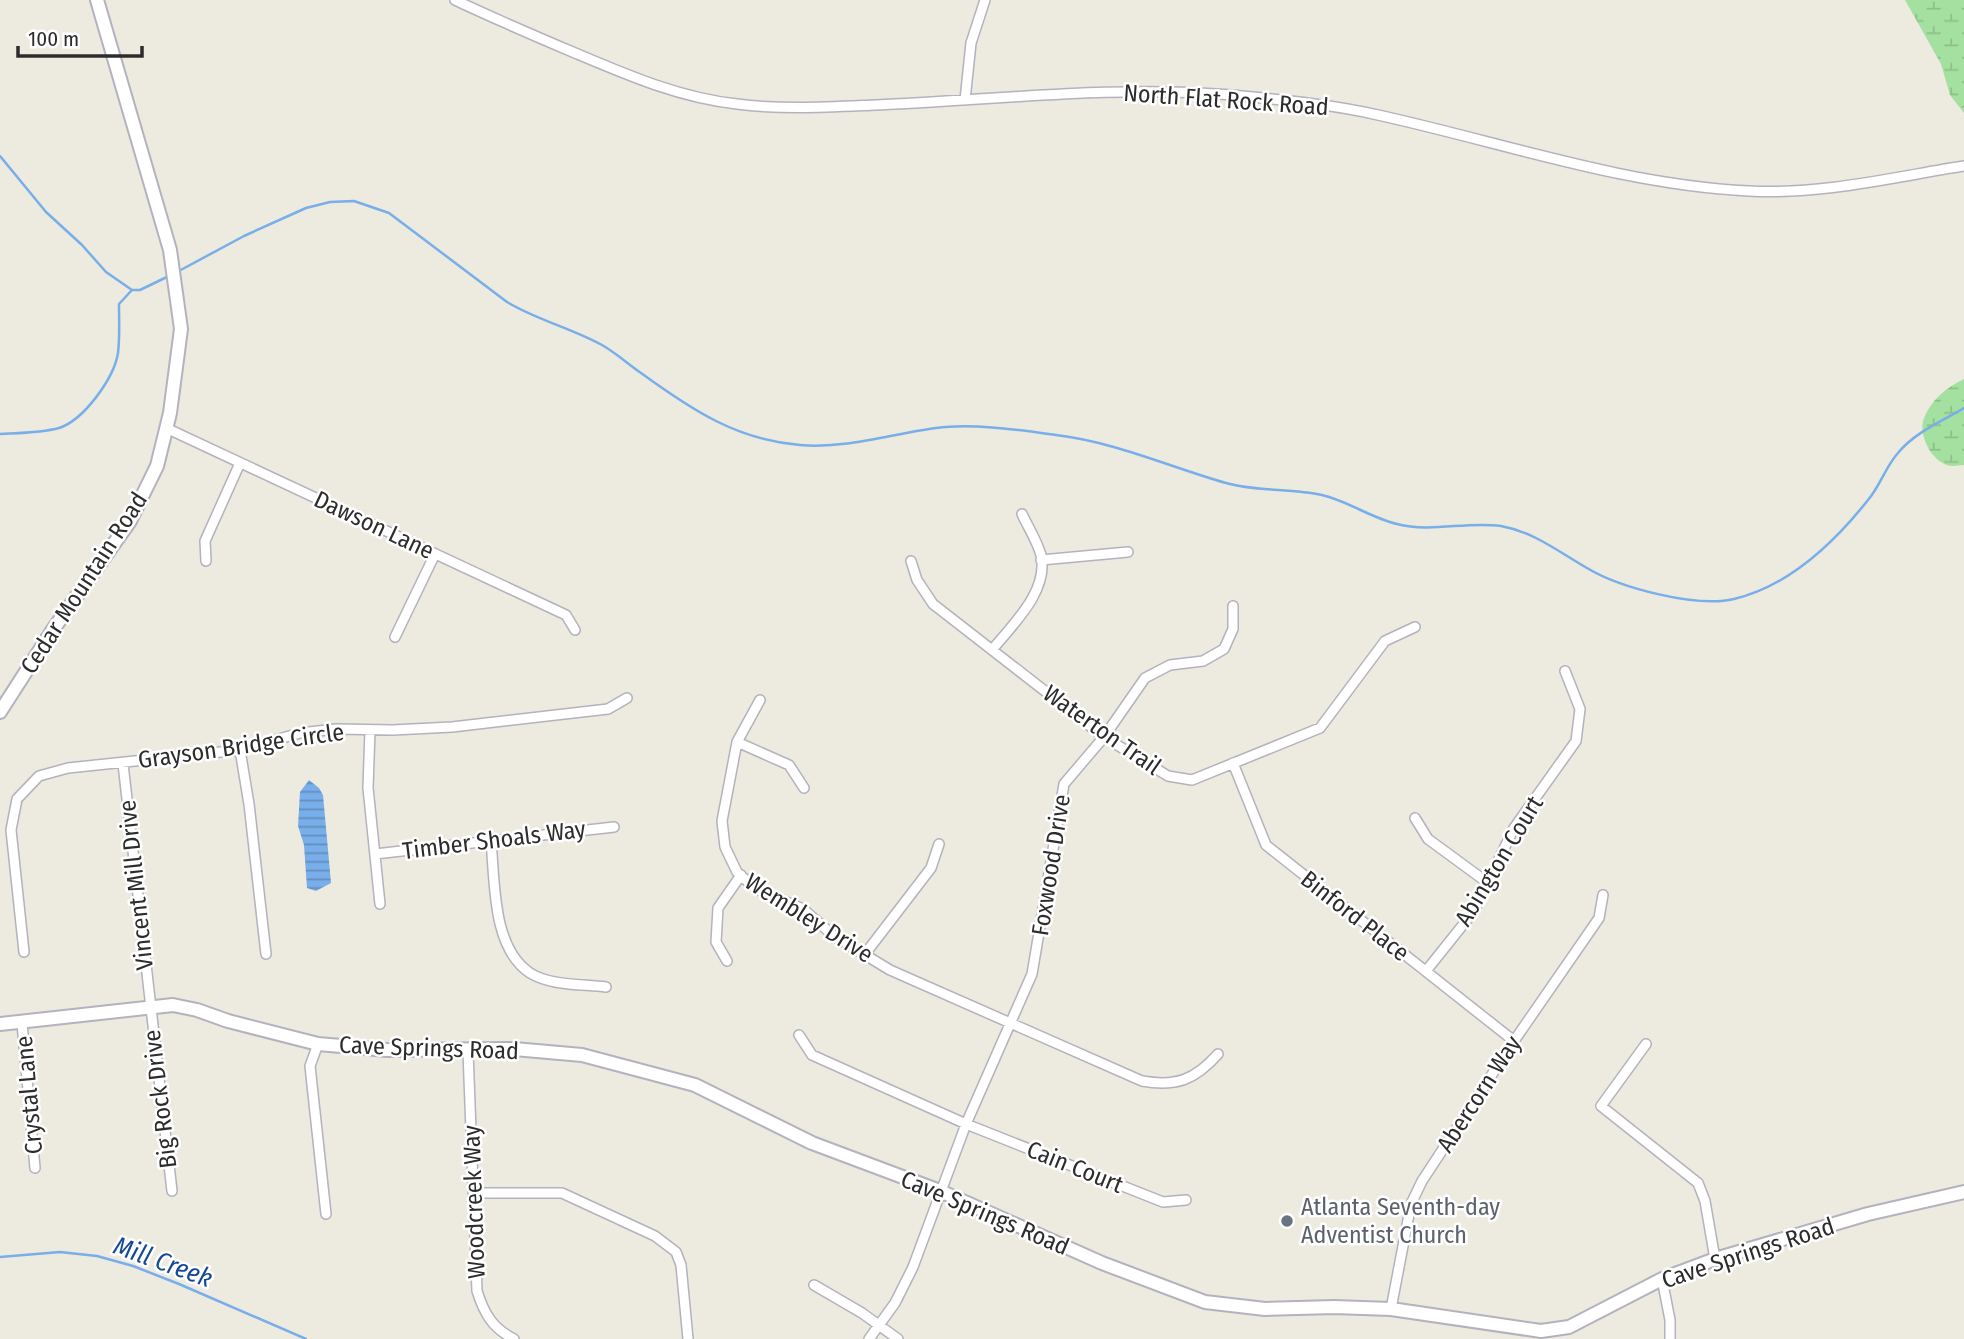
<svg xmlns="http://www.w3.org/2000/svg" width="1964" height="1339" viewBox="0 0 1964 1339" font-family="'Fira Sans Condensed',sans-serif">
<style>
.wetland{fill:url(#wetland-marsh)}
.water{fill:url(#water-rules)}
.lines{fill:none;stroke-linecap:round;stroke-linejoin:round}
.stream{stroke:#78aee9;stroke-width:2.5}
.minor-casing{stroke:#b3b2be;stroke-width:12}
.tertiary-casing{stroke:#b3b2be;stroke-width:16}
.minor{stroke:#fff;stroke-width:9}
.tertiary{stroke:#fff;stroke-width:12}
.worship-dot{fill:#6b7280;stroke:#fff;stroke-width:2.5}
.labels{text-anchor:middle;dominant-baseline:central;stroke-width:5;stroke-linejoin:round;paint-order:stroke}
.street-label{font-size:24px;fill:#2c2c2c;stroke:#fff}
.worship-label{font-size:24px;fill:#5b616d;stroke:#fff;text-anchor:start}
.water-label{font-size:26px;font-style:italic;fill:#144997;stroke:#fff}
</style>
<defs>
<pattern id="wetland-marsh" width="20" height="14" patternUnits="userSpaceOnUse" patternTransform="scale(1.75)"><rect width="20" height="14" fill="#a4e09f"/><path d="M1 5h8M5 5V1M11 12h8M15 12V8" fill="none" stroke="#8dc089"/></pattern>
<pattern id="water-rules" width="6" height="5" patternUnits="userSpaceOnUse" patternTransform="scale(1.75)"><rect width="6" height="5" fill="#78aee9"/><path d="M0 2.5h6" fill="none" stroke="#638ebd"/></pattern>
</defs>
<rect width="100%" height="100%" fill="#edeadf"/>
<path class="wetland" d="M1905 0H1964V113L1950 95 1941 64Z
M1964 379V465C1959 465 1951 467 1947 465 1930 459 1918 434 1924 418 1931 400 1947 387 1964 379Z"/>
<path class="water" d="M309 780 319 788 323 795 331 883 316 891 307 888 304 845 298 826 300 792Z"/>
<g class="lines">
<path class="stream" d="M0 156 46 212 82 245 106 272 132 290
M177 272 244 236 306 208 330 202 354 201 389 213 507 302C537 320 571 328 602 345 616 353 628 364 641 373 692 410 737 440 800 445 847 449 891 434 936 428 973 423 1019 430 1056 435 1115 442 1170 467 1226 483 1257 492 1291 488 1322 495 1348 501 1371 518 1397 524 1432 533 1466 521 1501 526 1534 532 1559 552 1587 568 1620 588 1697 608 1734 599 1789 586 1834 543 1868 500 1880 486 1886 466 1898 453 1914 433 1942 421 1964 408
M0 434C19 433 41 433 59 428 84 420 114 378 118 353 120 337 119 320 119 304L132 290H140L171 275
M0 1257 60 1252 97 1256 133 1266 179 1284 306 1339"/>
<g class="minor-casing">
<path id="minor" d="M455 0C495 19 535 36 575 53 627 75 680 98 737 104 783 110 830 107 876 105 995 100 1114 85 1232 95 1281 100 1330 104 1378 115 1501 142 1623 185 1749 191 1821 195 1894 177 1964 166
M965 100 971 43 985 0
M166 428 566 615 575 630
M1041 560 1128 552
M206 561 205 541 240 463
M911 561 917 580 933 604 1104 737 1168 776 1192 780 1320 728 1385 641 1415 627
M395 637 435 554
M992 650C1013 624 1049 591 1041 555 1037 541 1028 527 1022 514
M760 700 737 742 722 821 725 847 737 872 756 889 803 909 834 936 890 970 1142 1081C1176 1087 1195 1080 1218 1054
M370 730 368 788 380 904
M737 742 789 765 804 788
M240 750 249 804 266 954
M1233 763 1266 845 1514 1041
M123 764 172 1191
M1415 818 1428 839 1488 883
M491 841C495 882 492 948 530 973 551 986 582 984 606 987
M375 854 614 827
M24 952 11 830 17 799 39 776 68 768 240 750 300 733 336 729 393 730 452 727 608 709 627 698
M865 954 931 868 939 844
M727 961 716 942 718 908 741 875
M1426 971 1474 911 1514 828 1576 741 1580 709 1565 671
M22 1023 35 1168
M799 1035 812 1055 966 1124 1163 1202 1186 1200
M318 1044 310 1066 326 1214
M1646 1044 1601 1106 1698 1183 1705 1201 1715 1259
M468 1051 477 1291C484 1313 492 1328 514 1339
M474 1193H562L655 1236 676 1252 681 1265 688 1339
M1662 1279 1670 1320V1339
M814 1285 862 1313 898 1339
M1391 1309 1411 1204 1422 1181 1514 1041 1599 918 1603 895
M869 1339 895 1303 913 1267 966 1124 1032 974 1064 784 1104 737 1145 678 1170 665 1203 661 1224 649 1233 629V606"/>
</g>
<g class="tertiary-casing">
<path id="tertiary" d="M0 712 52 631 130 521 157 466 170 413 181 329 170 250 97 0
M0 1024 173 1005 197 1010 228 1021 318 1044 387 1050 514 1049 582 1055 695 1085 812 1143 940 1191 1102 1263 1205 1302 1265 1309 1334 1307 1391 1309 1541 1331 1569 1327 1662 1279 1715 1259 1868 1214 1964 1192"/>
</g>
<use href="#minor" class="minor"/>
<use href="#tertiary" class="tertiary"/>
</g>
<circle class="worship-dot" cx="1287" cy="1221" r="7"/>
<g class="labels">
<g class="street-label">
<text transform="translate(1226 100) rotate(4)">North Flat Rock Road</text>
<text transform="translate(374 525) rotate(25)">Dawson Lane</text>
<text transform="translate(84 583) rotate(-57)">Cedar Mountain Road</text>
<text transform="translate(1102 730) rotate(35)">Waterton Trail</text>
<text transform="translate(241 746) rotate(-8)">Grayson Bridge Circle</text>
<text transform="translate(494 840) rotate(-7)">Timber Shoals Way</text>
<text transform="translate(1499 861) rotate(-59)">Abington Court</text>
<text transform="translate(1051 865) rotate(-81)">Foxwood Drive</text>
<text transform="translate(136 885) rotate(-96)">Vincent Mill Drive</text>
<text transform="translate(1355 916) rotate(38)">Binford Place</text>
<text transform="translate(809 918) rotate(32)">Wembley Drive</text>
<text transform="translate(429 1048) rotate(2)">Cave Springs Road</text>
<text transform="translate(1479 1094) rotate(-57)">Abercorn Way</text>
<text transform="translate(29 1095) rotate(-95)">Crystal Lane</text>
<text transform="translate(160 1099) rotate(-97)">Big Rock Drive</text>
<text transform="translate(1075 1167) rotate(22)">Cain Court</text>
<text transform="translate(474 1202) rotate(-92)">Woodcreek Way</text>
<text transform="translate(985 1213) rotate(23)">Cave Springs Road</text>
<text transform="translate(1748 1253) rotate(-18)">Cave Springs Road</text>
</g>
<g class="worship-label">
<text x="1301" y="1207">Atlanta Seventh-day<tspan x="1301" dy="28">Adventist Church</tspan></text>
</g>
<g class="water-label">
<text transform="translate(163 1262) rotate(20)">Mill Creek</text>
</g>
</g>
<path d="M18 46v10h124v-10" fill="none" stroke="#2c2c2c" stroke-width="3.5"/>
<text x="28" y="46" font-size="21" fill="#2c2c2c" stroke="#ffffff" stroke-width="5" paint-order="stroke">100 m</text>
</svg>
